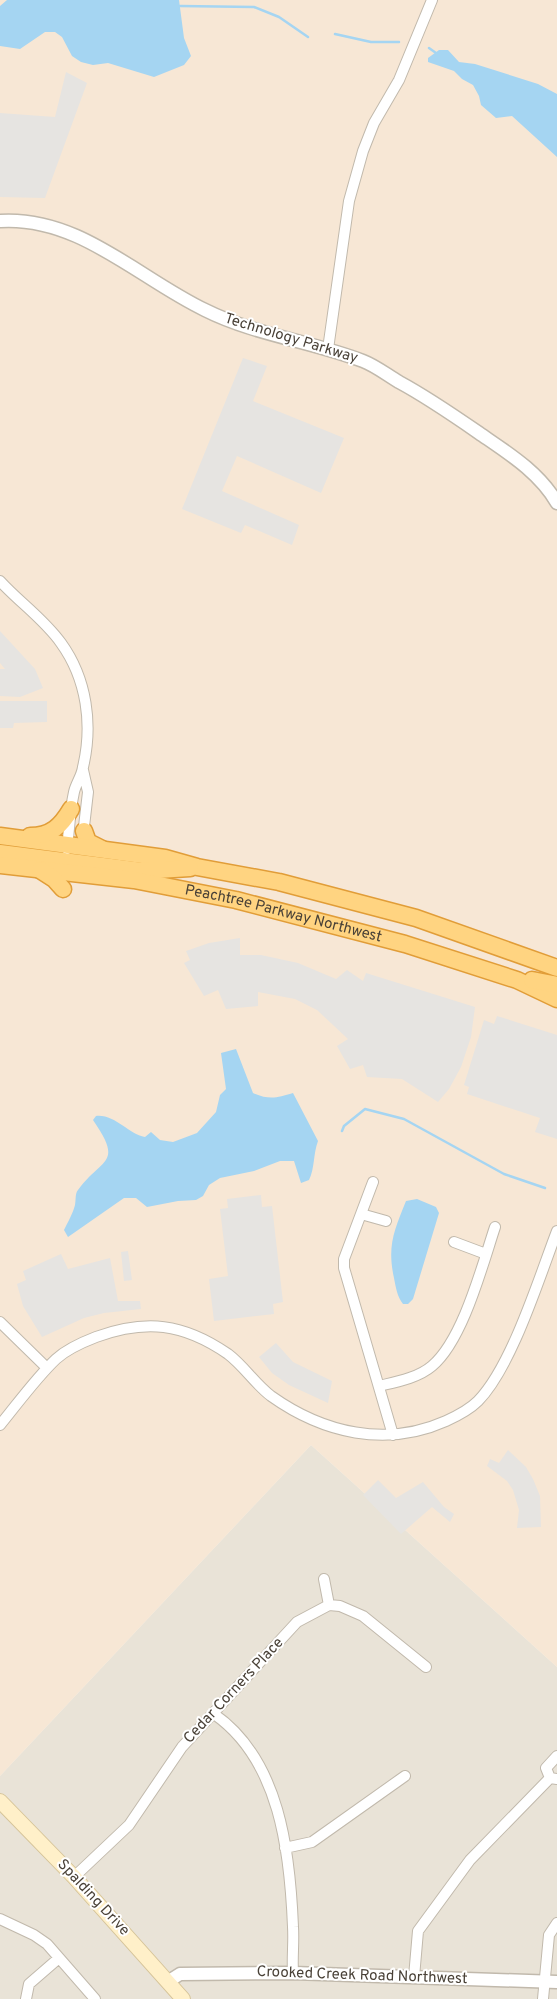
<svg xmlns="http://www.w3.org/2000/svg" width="557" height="1999" viewBox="0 0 557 1999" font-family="Overpass,sans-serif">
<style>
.residential{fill:#e9e3d7}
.commercial{fill:#f7e7d5}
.parking{fill:#e6e4e1}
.water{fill:#a5d5f2}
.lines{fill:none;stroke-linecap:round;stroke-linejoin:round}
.stream{stroke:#a5d5f2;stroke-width:2.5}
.minor-casing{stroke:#c1b9ac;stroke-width:12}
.tertiary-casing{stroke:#c1b9ac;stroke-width:15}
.secondary-casing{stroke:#d6c499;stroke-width:16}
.trunk-casing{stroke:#e19d38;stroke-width:19}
.minor{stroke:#fff;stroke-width:10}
.tertiary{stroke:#fff;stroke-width:12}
.secondary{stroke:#fff0c9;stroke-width:14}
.trunk{stroke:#ffd481;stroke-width:16}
.labels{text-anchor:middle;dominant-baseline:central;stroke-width:4;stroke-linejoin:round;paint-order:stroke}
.street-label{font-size:15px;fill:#494137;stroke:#fff}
</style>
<rect width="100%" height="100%" fill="#f5f1e9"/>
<path class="residential" d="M311 1445 557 1667V1999H0V1776Z"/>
<path class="commercial" d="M0 0H557V1667L311 1445 0 1776Z"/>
<path class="parking" d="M66 72 87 83 45 198 0 197V113L55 117Z
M243 358 267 366 253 401 344 438 321 493 237 456 222 491 299 525 292 545 245 525 241 533 182 509Z
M0 631 35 669 43 688 20 697 0 696V669H5L0 663Z
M0 701H47V722L14 723 13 728H0Z
M240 938V955H261L298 963 336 979 347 970 363 981 366 973 475 1007 471 1037 461 1067 449 1089 438 1102 402 1079 367 1077 363 1065 350 1069 337 1046 348 1039 317 1010 295 999 258 992V1006L226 1009 218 990 204 996 184 963 190 960 186 951 209 943Z
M497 1016 557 1035V1139L535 1132 540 1118 467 1094 469 1087 464 1085 484 1020 494 1024Z
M261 1195 262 1207 272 1206 283 1302 273 1304 274 1314 214 1321 209 1279 228 1276 220 1209 228 1208 227 1199Z
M128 1251 132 1280 124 1281 121 1252Z
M61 1254 68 1269 110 1258 118 1301H140L141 1309 104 1313 84 1318 42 1337 23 1306 17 1284 26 1280 23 1271Z
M276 1343 293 1362 332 1381 328 1403 289 1385 272 1373 259 1357Z
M508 1450 526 1467 533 1479 540 1496 541 1527 517 1528 519 1510 513 1490 507 1481 487 1466 490 1459 499 1463Z
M378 1480 396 1498 423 1482 444 1507 454 1514 450 1522 432 1507 401 1534 363 1495Z"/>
<path class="water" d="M7 0H179L184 38 191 56 184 65 154 77 108 63 93 65 81 62 72 56 62 37 55 32H45L20 49 0 46V6Z
M439 50H448L459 62 475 64 538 84 557 94V157L512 116 496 118 481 105 479 96 473 85 462 79 454 71 428 62V58Z
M236 1049 253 1093C269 1100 277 1098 293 1093L318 1141C313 1154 315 1168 309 1180L301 1183 294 1161H280L254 1171 220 1178 209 1185 203 1196 196 1200 178 1201 147 1207 136 1198H124L68 1237 64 1230C68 1222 73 1213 75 1205 76 1200 75 1193 78 1190 102 1157 124 1165 93 1120L96 1116C115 1114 128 1134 145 1137L151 1132 160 1140 173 1142 197 1133 216 1112 220 1095 226 1089 221 1053Z
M417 1199 436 1207 439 1213 413 1299 408 1304H403C397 1296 396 1288 394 1278 387 1246 394 1231 406 1201Z"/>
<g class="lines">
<path class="stream" d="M180 6 254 7 279 17 308 37
M335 34 371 42H399
M429 48 436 53
M342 1131 344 1126 365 1109 404 1119 504 1174 545 1188"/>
<g class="minor-casing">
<path id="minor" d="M328 349 349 201 363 151 374 123 399 80 432 0
M0 581C19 602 44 619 61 643 87 679 93 725 83 767 82 776 76 783 74 792 70 810 69 830 67 849
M83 770 88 792 83 835
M373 1182 344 1259V1268L393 1435
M361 1214 386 1221
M454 1242 486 1254
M0 1322 47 1368
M379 1386C396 1382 418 1378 432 1366 463 1340 482 1266 495 1227
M0 1425C18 1403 36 1378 56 1359 67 1349 83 1342 96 1337 146 1319 183 1323 228 1354 244 1366 255 1384 271 1396 323 1433 386 1448 446 1421 457 1416 469 1410 478 1401 512 1366 539 1278 557 1231
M324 1579 329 1605
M214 1714C280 1760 290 1852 293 1927 294 1942 292 1957 293 1973
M557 1756 546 1768 550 1778 557 1779
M285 1848 312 1842 405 1776
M74 1877 129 1825 182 1747 297 1622 329 1605 340 1606 363 1616 426 1667
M0 1919 34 1935 47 1944 95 1999
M414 1977 418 1931 470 1860 550 1778
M26 1999 29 1984 59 1958
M543 1999 549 1935 557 1923"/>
</g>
<g class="tertiary-casing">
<path id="tertiary" d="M0 221C79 216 138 278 205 310 255 335 311 341 363 361 376 366 387 375 399 382 427 397 453 415 479 433 508 453 539 472 557 503
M169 1981 180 1974 293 1973 557 1982"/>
</g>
<g class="secondary-casing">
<path id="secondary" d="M0 1801 74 1877 183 1999"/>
</g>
<g class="trunk-casing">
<g id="trunk">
<path d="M84 831 88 842 102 849"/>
<path d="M0 836 165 858 197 867 279 882 416 918 557 968"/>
<path d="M30 836C51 836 61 826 71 809"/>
<path d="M0 853 142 871 190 868"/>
<path id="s1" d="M0 865 134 880 236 900 405 944 517 980 557 999"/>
<path d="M40 870 54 879 63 889"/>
<path d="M532 980 557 985"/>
</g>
</g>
<use href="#minor" class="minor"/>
<use href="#tertiary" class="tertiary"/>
<use href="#secondary" class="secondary"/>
<use href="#trunk" class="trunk"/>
</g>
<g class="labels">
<g class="street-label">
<text transform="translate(291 339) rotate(17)">Technology Parkway</text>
<text stroke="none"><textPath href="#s1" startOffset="288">Peachtree Parkway Northwest</textPath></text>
<text transform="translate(234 1691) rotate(-47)">Cedar Corners Place</text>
<text transform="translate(93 1898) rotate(47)">Spalding Drive</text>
<text transform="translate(362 1976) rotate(2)">Crooked Creek Road Northwest</text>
</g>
</g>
</svg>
